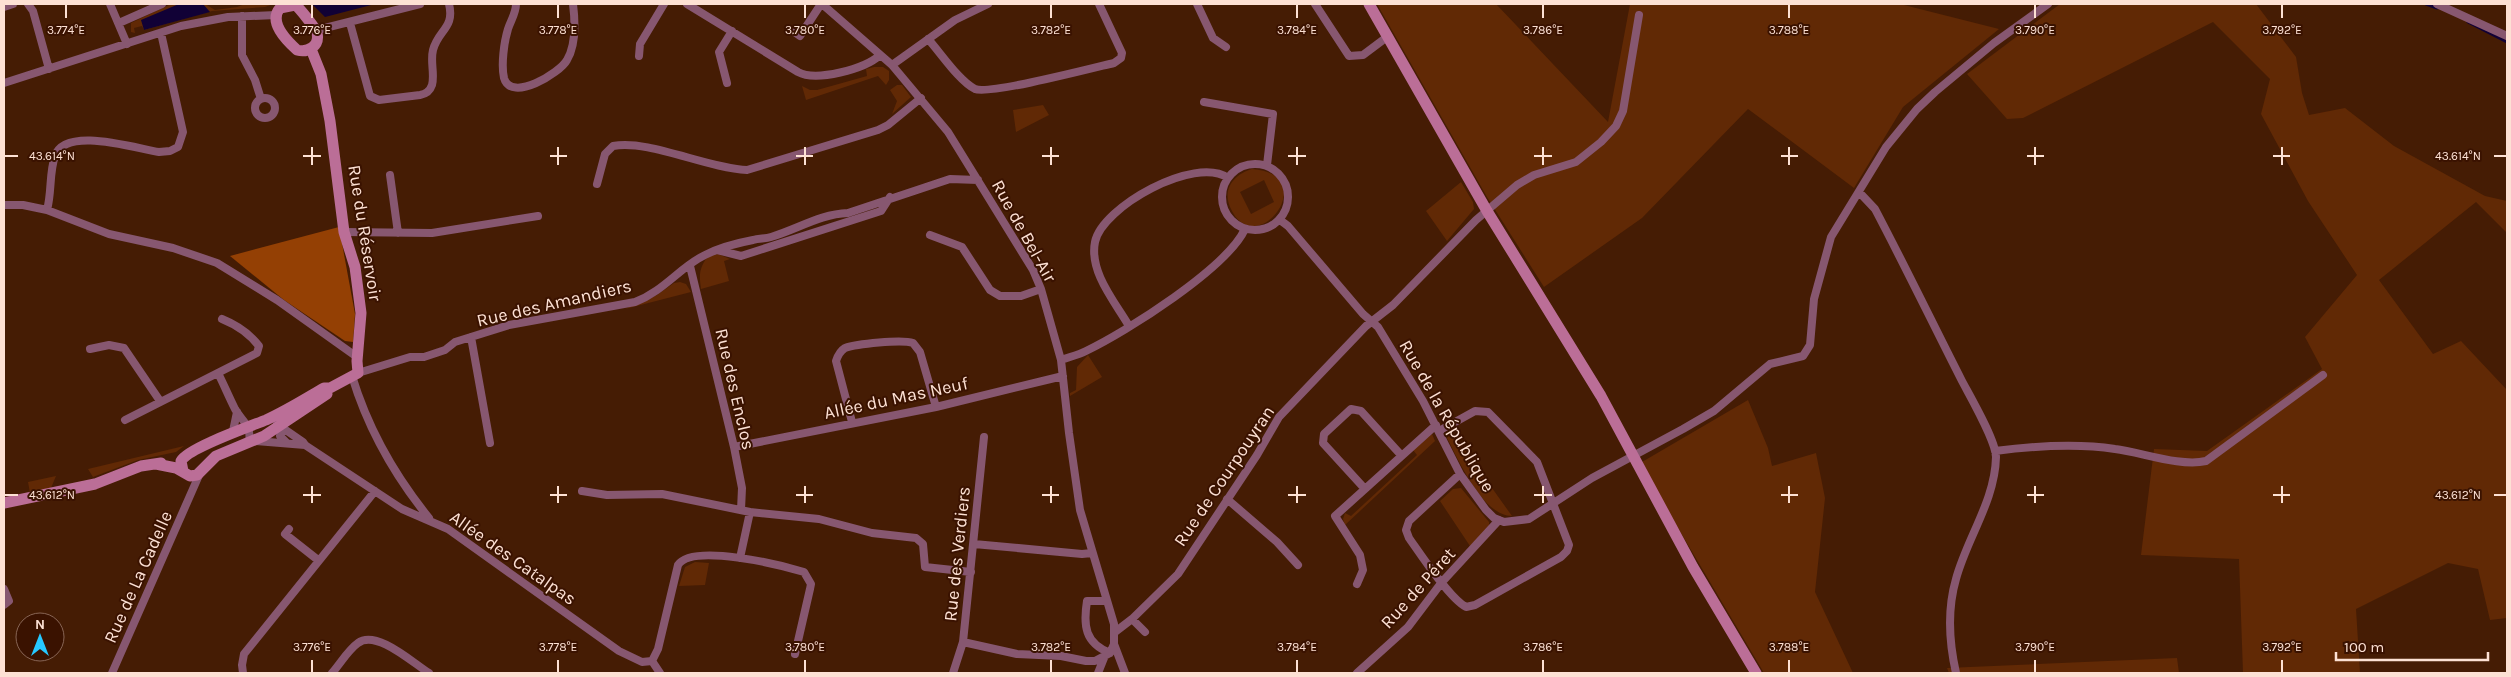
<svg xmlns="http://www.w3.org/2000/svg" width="2511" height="677" viewBox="0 0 2511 677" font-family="Karla,sans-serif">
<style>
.green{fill:#612905;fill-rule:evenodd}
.forest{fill:#944004}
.water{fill:#110136}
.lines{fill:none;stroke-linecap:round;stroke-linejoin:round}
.stream{stroke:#110136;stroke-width:3}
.street{stroke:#875770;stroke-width:8}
.secondary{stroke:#bb6e97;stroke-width:11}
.ticks{fill:none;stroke:#fde1d4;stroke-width:2}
.labels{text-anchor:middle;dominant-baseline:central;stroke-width:4;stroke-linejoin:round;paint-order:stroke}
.street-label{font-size:18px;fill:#fde1d4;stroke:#3a1200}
.ticks-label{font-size:12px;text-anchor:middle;fill:#fde1d4;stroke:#3a1200;stroke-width:4;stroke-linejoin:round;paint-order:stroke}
</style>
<rect width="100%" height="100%" fill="#451c04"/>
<path class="green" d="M171 4H205L215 10 237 7 245 4H273L265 7 212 11 144 30 142 26 134 28 135 33 131 32V23Z
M1377 4H1496L1608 122 1630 4H1900L1999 29 1903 107 1854 188 1748 109 1642 218 1544 287 1487 197Z
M2060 4H2256L2296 57 2302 93 2309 115 2345 108 2394 146 2485 196 2507 201V233L2476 202 2379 280 2433 354 2461 341 2507 390V618L2490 620 2478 569 2448 563 2356 609 2360 673H2243L2239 559 2141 555 2154 449 2207 451 2322 369 2305 337 2357 275 2308 201 2261 114 2270 79 2213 22 2023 118 2007 119 1967 74Z
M874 67H883L889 71V80L886 85 878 76 806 100 802 86 810 90H817L867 76 866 69Z
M897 85H902L911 97 892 114 897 101 890 90Z
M1043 105 1049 115 1016 132 1013 110Z
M1252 169C1324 174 1255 265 1230 207 1222 188 1235 174 1252 169ZM1264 180 1274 202 1251 214 1240 192Z
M1461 182 1473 202 1474 209 1447 241 1426 211Z
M718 254 730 259 724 261 729 281 701 289C699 274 699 270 707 257Z
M680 282 686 284 691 292 625 309 657 295 674 283Z
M1088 355 1102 377 1070 396V393L1076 390 1077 367Z
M1748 400 1768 448 1772 466 1816 453 1825 498 1815 592 1853 673H1764L1675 523 1642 462Z
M1452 432 1512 516C1483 516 1459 461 1447 438Z
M1432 434 1435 441 1345 525 1343 519 1345 513 1351 516 1417 455 1413 450Z
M184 446 176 452 138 460 93 477 88 469Z
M56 476 51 488 30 493 28 482Z
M1461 488 1489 522V528L1470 546 1440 501 1453 489Z
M695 562 709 563 705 585 679 586 685 567Z
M2177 658 2179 673H1949L1947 668Z"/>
<path class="forest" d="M339 227 355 314 353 342 345 341 284 300 230 256Z"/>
<path class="water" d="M179 4H203L210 12 144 30 141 20Z
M312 4H375L325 17Z"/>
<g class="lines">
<path class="stream" d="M2426 4 2437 8
M2468 22 2507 42"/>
<path class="street" d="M28 4 33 11 49 69
M110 4 127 44
M516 4C516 13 511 20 508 29 504 42 501 65 504 78 511 103 560 73 567 60 576 45 575 20 573 4
M687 4 798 72C816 82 865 69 880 55
M822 4 892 65 948 132 1033 270 1041 289 1061 360 1069 433 1080 510 1114 624V644L1125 673
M1197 4 1213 38 1226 47
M1315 4 1349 56 1363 55 1387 37
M2437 4 2507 36
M4 7 13 4
M242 16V55L255 80 261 99
M119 23 162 4
M350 23 370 96 379 100 420 95C426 94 430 91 432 85 435 74 430 62 433 50 438 30 455 28 449 4
M317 30 420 4
M793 31 800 36 821 4
M928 39C940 52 959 81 975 89 989 95 1093 68 1114 63L1121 58 1122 53 1099 4
M639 56 640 44 664 4
M892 65 955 20 988 4
M4 83 181 26 228 17 276 15
M727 83 719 52 732 31
M255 108a10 10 0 1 1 20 0a10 10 0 1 1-20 0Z
M1204 102 1273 114 1267 165
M1222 197a33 33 0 1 1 66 0a33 33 0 1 1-66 0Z
M390 175 398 233
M597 184 605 154 613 146C648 139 706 168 747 170L878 130 888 125 921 98
M1859 192 1875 209C1905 266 1933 324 1962 381 1971 398 1996 441 1996 457 1995 501 1967 538 1956 579 1947 610 1949 642 1956 673
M4 205H23L47 210 109 234 173 248 217 263 277 300 357 357
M47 210C52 192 49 173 55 156 65 126 134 148 159 152L170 151 178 147 183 132 161 33
M1280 220 1288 226 1363 314 1378 327 1423 401 1460 474 1486 510 1494 518 1504 522 1529 519 1592 478 1683 429 1714 411 1770 364 1803 356 1810 345 1814 299 1831 237 1886 147 1917 109 1935 92 1994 43 2048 4
M344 232 432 233 538 216
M930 235 962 247 990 290 1000 296H1021L1041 289
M717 250 741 256 881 211 890 197
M690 266 734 447 742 488 741 510
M1129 326C1115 302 1089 272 1095 242 1102 207 1195 155 1228 178
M471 337 490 443
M90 349 109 345 124 348 160 401
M1061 360C1069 357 1078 355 1086 351 1126 332 1227 268 1245 229
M218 373C224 385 229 397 235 409 242 422 252 424 249 443
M358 373 410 357H424L445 350 455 342 509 325 635 302C664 291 680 267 705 255 719 248 737 243 753 240 759 238 765 239 771 237 798 229 820 214 848 213L950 179 978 180
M352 376C368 429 395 476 429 518
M125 420 257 353 259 346C249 333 237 325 222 319
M852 422 836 361C838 355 840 351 845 348 856 344 902 339 913 343L920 352 936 407
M277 424 303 442 305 445 402 509 448 529 619 651 642 662 652 661
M283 424 280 436 287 443
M233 431 237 412
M1439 431 1475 411 1488 412 1537 462 1569 545 1567 551 1561 557 1475 605 1466 607C1450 599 1421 555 1409 538L1406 530 1409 521 1460 474
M256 441 305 445
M734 447 936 407 1063 376
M1995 451C2034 446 2076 443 2115 449 2141 452 2180 467 2206 461L2323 375
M1365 489 1323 443 1324 434 1351 409 1361 411 1401 455
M582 491 607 495 662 494 750 512 819 519 872 533 916 538 923 544 925 567 971 572
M1227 499 1277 542 1298 565
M289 529 285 534 318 560
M974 544 1082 554 1092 553
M740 558 750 512
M1357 584 1363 570 1360 555 1335 516 1436 425
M4 589 9 601 4 605
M1107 601H1087C1083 626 1085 643 1110 653
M1132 619 1145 632
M1115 632 1132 619 1178 574 1257 455 1279 417 1366 326 1393 305 1476 220 1517 185 1534 175 1576 162 1601 142 1616 126 1623 111 1639 15
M963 642 1017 654 1061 656 1086 661H1095L1110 653 1114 644
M652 661 658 649 678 565C692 543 781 565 804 572L811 584 810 589 795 654
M652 661 660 673
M112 673 200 473
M243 673 242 665 244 654 375 491
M332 673C340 664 348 650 358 643 376 629 413 663 429 673
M953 673 963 642 984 437
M1098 673 1104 658
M1357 673 1408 627 1442 582 1499 520"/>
<path class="secondary" d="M1369 4 1487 211 1601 396 1693 567 1756 673
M295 5C299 7 316 29 317 33 320 46 308 53 297 50 286 40 268 22 280 8Z
M156 464 176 468 190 476 197 475 216 456 264 436 327 394
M183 471 181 461C188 448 251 426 266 420 286 411 305 399 324 388H330L358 373 357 361 361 313 355 267 344 232 330 121 321 74 311 49
M4 503 95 484 141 466 161 463"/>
</g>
<path class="ticks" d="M66 5V18M312 5V18M558 5V18M805 5V18M1051 5V18M1297 5V18M1543 5V18M1789 5V18M2035 5V18M2282 5V18M312 147V165M558 147V165M805 147V165M1051 147V165M1297 147V165M1543 147V165M1789 147V165M2035 147V165M2282 147V165M5 156H18M303 156H321M550 156H567M796 156H813M1042 156H1059M1288 156H1306M1534 156H1552M1781 156H1798M2027 156H2044M2273 156H2290M2494 156H2506M312 486V503M558 486V503M805 486V503M1051 486V503M1297 486V503M1543 486V503M1789 486V503M2035 486V503M2282 486V503M5 495H18M303 495H321M550 495H567M796 495H813M1042 495H1059M1288 495H1306M1534 495H1552M1781 495H1798M2027 495H2044M2273 495H2290M2494 495H2506M312 660V672M558 660V672M805 660V672M1051 660V672M1297 660V672M1543 660V672M1789 660V672M2035 660V672M2282 660V672"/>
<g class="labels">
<g class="street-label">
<text transform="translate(1024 231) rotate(61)">Rue de Bel-Air</text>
<text transform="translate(365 233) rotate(81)">Rue du Réservoir</text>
<text transform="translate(554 303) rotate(-13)">Rue des Amandiers</text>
<text transform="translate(735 389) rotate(77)">Rue des Enclos</text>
<text transform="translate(896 398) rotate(-12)">Allée du Mas Neuf</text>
<text transform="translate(1447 416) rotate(60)">Rue de la République</text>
<text transform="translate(1224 476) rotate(-56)">Rue de Courpouyran</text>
<text transform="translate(957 554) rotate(-84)">Rue des Verdiers</text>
<text transform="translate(513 558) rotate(35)">Allée des Catalpas</text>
<text transform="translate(138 577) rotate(-66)">Rue de La Cadelle</text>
<text transform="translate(1418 588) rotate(-48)">Rue de Péret</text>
</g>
</g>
<g class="ticks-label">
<text x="66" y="34">3.774°E</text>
<text x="312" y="34">3.776°E</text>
<text x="558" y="34">3.778°E</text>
<text x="805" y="34">3.780°E</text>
<text x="1051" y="34">3.782°E</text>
<text x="1297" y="34">3.784°E</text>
<text x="1543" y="34">3.786°E</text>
<text x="1789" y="34">3.788°E</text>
<text x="2035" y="34">3.790°E</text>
<text x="2282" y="34">3.792°E</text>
<text x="52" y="160">43.614°N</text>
<text x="2458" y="160">43.614°N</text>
<text x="52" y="499">43.612°N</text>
<text x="2458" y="499">43.612°N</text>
<text x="312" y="651">3.776°E</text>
<text x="558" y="651">3.778°E</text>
<text x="805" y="651">3.780°E</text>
<text x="1051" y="651">3.782°E</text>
<text x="1297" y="651">3.784°E</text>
<text x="1543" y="651">3.786°E</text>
<text x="1789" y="651">3.788°E</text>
<text x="2035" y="651">3.790°E</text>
<text x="2282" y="651">3.792°E</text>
</g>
<rect width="2511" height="677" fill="none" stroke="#fde1d4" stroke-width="10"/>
<g transform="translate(40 637)"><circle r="24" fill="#3a1200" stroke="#886555"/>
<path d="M0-4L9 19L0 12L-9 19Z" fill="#27c8ff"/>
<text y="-8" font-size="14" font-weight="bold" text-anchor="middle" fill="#fde1d4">N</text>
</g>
<path d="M2336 652v8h152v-8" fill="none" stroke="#fde1d4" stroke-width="2.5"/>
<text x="2344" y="652" font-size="15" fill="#fde1d4" stroke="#3a1200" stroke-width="4" paint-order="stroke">100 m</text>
</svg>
